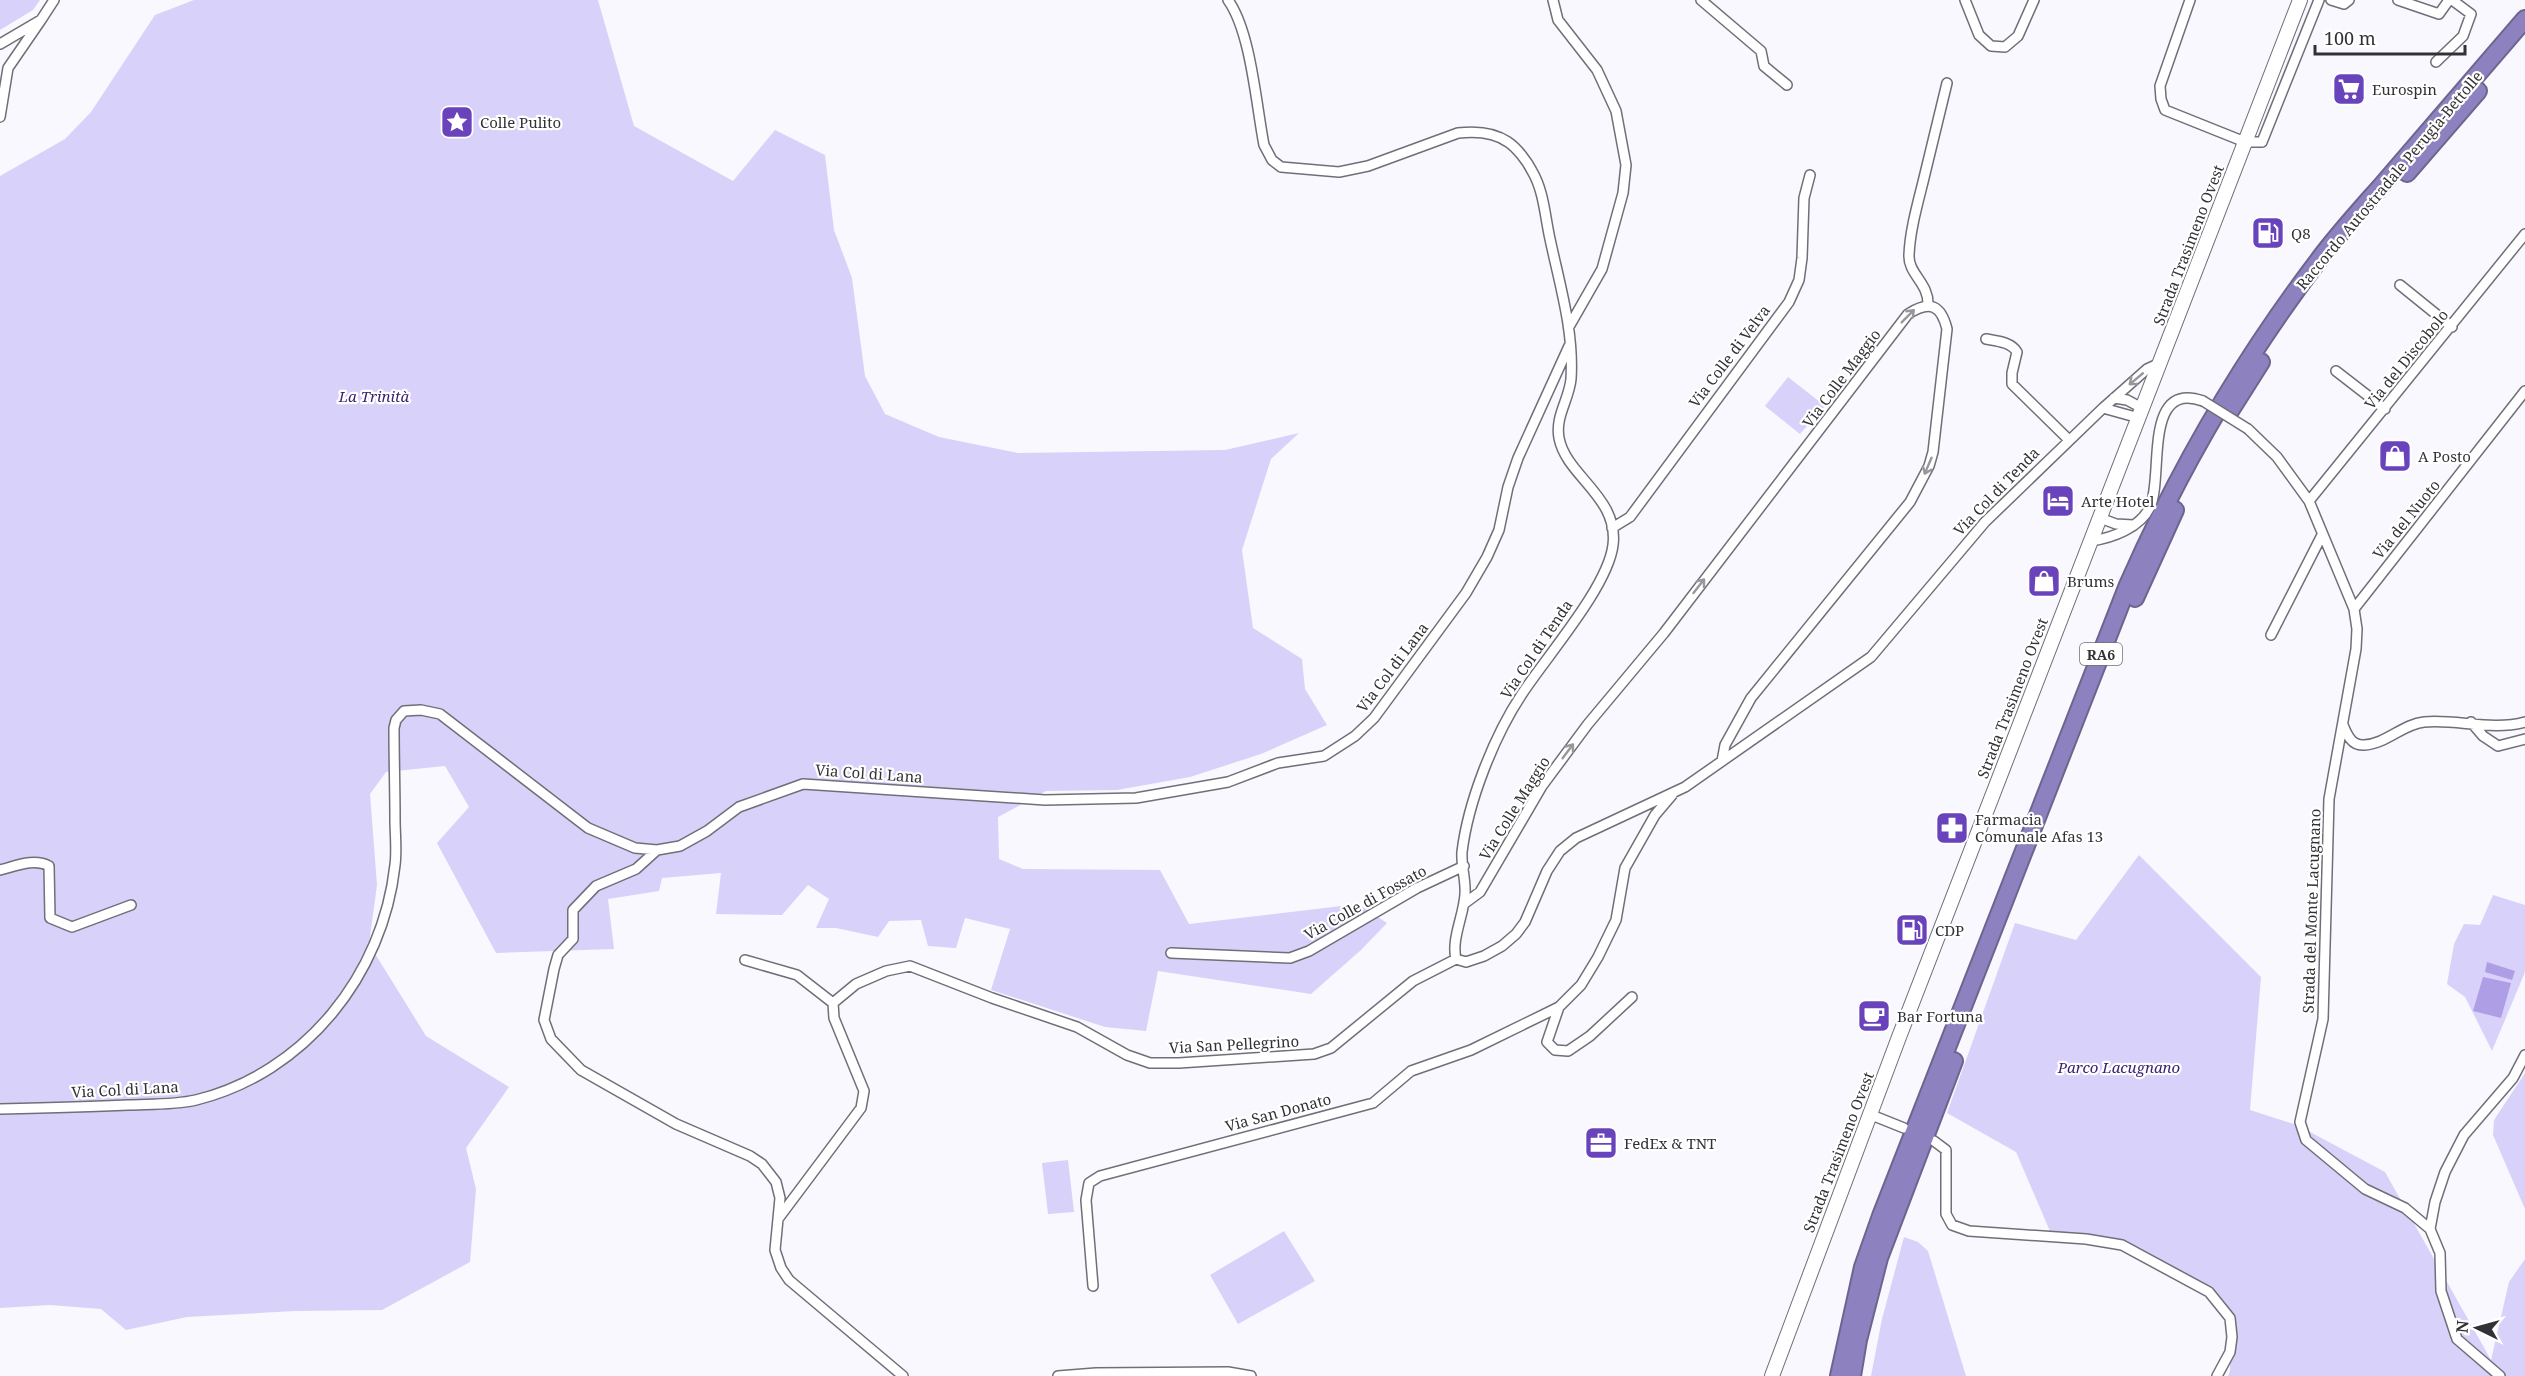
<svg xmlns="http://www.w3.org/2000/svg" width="2525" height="1376" viewBox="0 0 2525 1376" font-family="'Noto Serif',serif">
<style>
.green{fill:#d8d1f9}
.water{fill:#ad9ee5}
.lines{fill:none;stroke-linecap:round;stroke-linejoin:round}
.minor-casing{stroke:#706f78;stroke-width:12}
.secondary-casing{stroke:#706f78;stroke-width:16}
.motorway-casing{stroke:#6e658f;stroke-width:20}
.minor{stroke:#fff;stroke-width:9}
.secondary{stroke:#fff;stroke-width:14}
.motorway{stroke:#8e81bf;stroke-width:16}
.minor-bridge-casing{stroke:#706f78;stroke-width:12;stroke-linecap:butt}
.minor-bridge{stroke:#fff;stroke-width:9}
.oneway{stroke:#98989a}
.labels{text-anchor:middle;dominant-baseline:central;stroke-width:4.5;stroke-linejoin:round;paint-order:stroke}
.shield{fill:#fff;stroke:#706f72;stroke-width:1.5}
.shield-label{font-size:14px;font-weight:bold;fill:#323135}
.poi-label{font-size:15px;fill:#323135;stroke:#fff;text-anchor:start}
.street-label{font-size:15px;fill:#323135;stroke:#fff}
.park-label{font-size:15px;font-style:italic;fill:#3c2173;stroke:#fff}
</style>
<rect width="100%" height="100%" fill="#f9f8fe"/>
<path class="green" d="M0 0H40L33 10 0 30Z
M194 0H598L634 126 733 181 775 130 825 155 834 230 852 278 865 376 885 414 939 437 1018 453 1225 450 1299 433 1271 459 1242 550 1253 628 1302 659 1305 689 1327 725 1261 754 1190 777 1117 790 1046 791 998 817 999 859 1023 869 1160 870 1189 924 1358 904 1387 923 1361 950 1311 994 1158 971 1146 1031 1105 1027 991 990 1010 929 965 918 956 948 928 946 921 920 889 921 878 937 836 928H816L829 899 808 885 782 915 716 914 721 873 662 878 659 891 608 899 614 949 496 953 437 843 469 807 445 766 386 772 370 794 377 885 369 944 426 1036 509 1087 466 1148 476 1189 470 1262 382 1310 295 1311 187 1317 126 1330 101 1309 50 1305 0 1308V176L65 139 91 112 155 15Z
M1788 377 1825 406 1800 434 1765 406Z
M2139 855 2261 977 2250 1110 2297 1125 2385 1172 2491 1360 2509 1282 2525 1259V1376H2228L2230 1371V1318L2209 1292 2122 1245 2052 1236 2016 1152 1947 1113 2015 923 2076 940Z
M2493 895 2525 905V972L2492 1051 2465 997 2447 984 2454 944 2464 924 2480 925Z
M2525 1073V1209L2493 1135 2494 1120Z
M1068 1160 1074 1212 1048 1214 1042 1163Z
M1284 1231 1315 1281 1238 1324 1210 1275Z
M1904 1237 1918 1242 1928 1251 1966 1376H1871L1882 1319Z"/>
<path class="water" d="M2487 962 2515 971 2512 980 2485 972Z
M2483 977 2511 983 2501 1018 2473 1011Z"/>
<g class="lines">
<g class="minor-casing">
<path id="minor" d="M1228 0C1251 32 1256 104 1264 145L1272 160 1281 167 1339 172 1368 166 1458 133C1475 131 1494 132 1508 142 1517 148 1527 161 1532 171 1544 191 1545 217 1550 239 1560 286 1574 331 1571 379 1569 400 1555 416 1559 438 1566 476 1619 497 1613 545 1608 587 1546 657 1522 694 1494 736 1468 802 1462 852 1461 866 1466 880 1465 894 1464 915 1451 939 1456 959L1466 962 1484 956 1502 946 1516 934 1525 922 1547 871 1560 851 1576 838 1685 787 1871 657 1985 522 2103 408 2147 369 2160 363
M1553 0 1558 20 1597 70 1616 111 1626 165 1623 193 1602 269 1570 325
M1701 0 1761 51 1764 66 1787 85
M1965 0 1979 35 1991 46 2005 47 2018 36 2034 0
M2190 0 2160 86 2161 99 2165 110 2245 142H2262L2319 0
M2331 0 2344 4 2349 0
M2398 0 2439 14 2449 0
M0 44 41 20 54 0
M2436 62 2463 36 2471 14 2452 0
M0 117 8 68 41 20
M2400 285 2452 327
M1928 305C1929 283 1908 274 1909 255 1910 231 1917 206 1923 182 1931 149 1939 116 1947 83
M1986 339C1997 341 2011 342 2017 352L2012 373V384L2068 439
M2336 371 2385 409
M2114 398 2127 400 2142 408
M2103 408 2139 418
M2248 429 2277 457 2309 501 2354 609 2357 629 2356 649 2329 799 2323 1019 2300 1122 2306 1140 2365 1189 2405 1208 2430 1229
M2309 501 2525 234
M2100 518 2116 524 2133 525
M1612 528 1630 517 1789 302 1799 280 1802 258 1804 198 1810 175
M2091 541C2112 538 2140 528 2150 507 2164 477 2142 380 2203 401
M2354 609 2525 391
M2271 635 2322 535
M2471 722 2483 736 2498 746 2525 739
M2343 725C2347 735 2352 746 2364 745 2386 744 2403 724 2424 722 2457 719 2492 731 2525 722
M657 850 636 869 596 886 573 910V939L558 955 554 969 544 1020 551 1039 581 1070 676 1124 750 1156 762 1164 776 1182 780 1198 775 1250 781 1268 789 1280 903 1376
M0 870C16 866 34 858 49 866L50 918 72 927 131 905
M1465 903 1480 892 1542 786 1588 724 1664 633 1908 314C1930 300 1941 305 1947 329L1933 452 1929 466 1910 502 1751 698 1725 745 1722 761
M1171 953 1290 958 1309 951 1417 888 1464 866
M745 960 797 975 833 1003
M1559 1007 1547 1042 1555 1050 1568 1051 1590 1036 1632 997
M0 1109C43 1108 85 1107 128 1105 150 1104 174 1105 196 1100 305 1073 383 975 395 865 397 850 395 834 395 819 395 789 394 759 394 728L396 720 404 711 421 710 440 714 588 828 635 848 657 850 680 846 707 831 739 807 803 784 1045 800 1136 798 1228 782 1278 763 1324 756 1355 736 1374 718 1466 593 1487 557 1499 530 1508 487 1518 458 1569 346
M1869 1114 1904 1128
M1934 1141 1946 1150V1214L1952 1225 1969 1231 2086 1239 2122 1245 2209 1292 2230 1318 2232 1337 2230 1352 2217 1376
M778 1219 861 1108 864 1091 834 1018 833 1003 856 984 886 971 910 966 992 998 1077 1027 1127 1055 1150 1063H1179L1314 1054 1331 1048 1413 981 1456 959
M1093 1286 1086 1200 1089 1183 1100 1176 1373 1103 1411 1071 1471 1050 1559 1007 1581 985 1598 957 1616 920 1625 868 1655 815 1672 795
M1058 1376 1096 1373 1228 1372 1251 1376
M2500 1376 2457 1339 2441 1291 2440 1253 2430 1229 2435 1202 2445 1172 2464 1135 2513 1078 2525 1055"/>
</g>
<g class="secondary-casing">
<path id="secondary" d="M1772 1376 1899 1037 2300 0"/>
</g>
<g class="motorway-casing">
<path id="motorway" d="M2407 173 2478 91
M2230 411 2261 362
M2135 598 2175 510
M1839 1376 1863 1267 1881 1216 2128 585C2179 469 2242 361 2318 261 2338 234 2361 209 2383 184 2430 129 2477 74 2525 19
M1852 1376 1858 1340 1879 1258 1954 1061"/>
</g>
<use href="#minor" class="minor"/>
<use href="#secondary" class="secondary"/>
<use href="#motorway" class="motorway"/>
<g class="minor-bridge-casing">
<path id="minor-bridge" d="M2203 401 2248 429"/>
</g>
<use href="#minor-bridge" class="minor-bridge"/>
</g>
<defs><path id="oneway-shaft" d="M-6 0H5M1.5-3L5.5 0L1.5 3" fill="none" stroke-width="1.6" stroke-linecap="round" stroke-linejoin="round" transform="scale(1.5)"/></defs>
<g class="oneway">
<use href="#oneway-shaft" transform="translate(1908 316) rotate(-45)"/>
<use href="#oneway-shaft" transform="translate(2136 379) rotate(140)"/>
<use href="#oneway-shaft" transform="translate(1928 466) rotate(113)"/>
<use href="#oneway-shaft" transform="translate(1699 586) rotate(-52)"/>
<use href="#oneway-shaft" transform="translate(1568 751) rotate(-53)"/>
</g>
<defs>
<g id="supermarket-square" transform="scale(1.725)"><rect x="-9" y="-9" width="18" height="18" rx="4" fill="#6943bc" stroke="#fff"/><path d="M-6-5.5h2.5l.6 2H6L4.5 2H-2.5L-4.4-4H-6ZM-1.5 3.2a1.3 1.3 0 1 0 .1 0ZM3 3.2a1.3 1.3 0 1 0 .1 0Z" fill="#fff"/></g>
<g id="sight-square" transform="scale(1.725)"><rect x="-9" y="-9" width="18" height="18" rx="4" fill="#6943bc" stroke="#fff"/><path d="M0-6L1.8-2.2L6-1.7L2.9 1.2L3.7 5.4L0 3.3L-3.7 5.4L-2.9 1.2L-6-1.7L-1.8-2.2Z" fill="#fff"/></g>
<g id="fuel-square" transform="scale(1.725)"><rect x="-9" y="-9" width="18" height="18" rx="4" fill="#6943bc" stroke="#fff"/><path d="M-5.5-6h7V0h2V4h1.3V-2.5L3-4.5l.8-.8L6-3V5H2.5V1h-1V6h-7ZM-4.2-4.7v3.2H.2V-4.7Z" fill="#fff"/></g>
<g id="shop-square" transform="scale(1.725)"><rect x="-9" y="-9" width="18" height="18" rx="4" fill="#6943bc" stroke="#fff"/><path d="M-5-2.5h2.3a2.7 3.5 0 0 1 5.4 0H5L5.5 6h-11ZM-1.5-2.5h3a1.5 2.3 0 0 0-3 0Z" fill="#fff"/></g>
<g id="hotel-square" transform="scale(1.725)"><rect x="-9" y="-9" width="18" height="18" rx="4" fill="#6943bc" stroke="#fff"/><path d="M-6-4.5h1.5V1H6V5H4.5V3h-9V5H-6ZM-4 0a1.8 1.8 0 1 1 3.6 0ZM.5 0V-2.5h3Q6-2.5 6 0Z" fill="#fff"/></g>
<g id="pharmacy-square" transform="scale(1.725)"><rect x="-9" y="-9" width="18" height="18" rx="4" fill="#6943bc" stroke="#fff"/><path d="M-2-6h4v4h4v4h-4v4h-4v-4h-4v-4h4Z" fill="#fff"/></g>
<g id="cafe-square" transform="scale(1.725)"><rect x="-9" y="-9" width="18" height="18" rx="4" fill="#6943bc" stroke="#fff"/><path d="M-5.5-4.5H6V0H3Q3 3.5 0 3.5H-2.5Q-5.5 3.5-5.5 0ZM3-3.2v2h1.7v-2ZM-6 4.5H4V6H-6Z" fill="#fff"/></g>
<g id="office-square" transform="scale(1.725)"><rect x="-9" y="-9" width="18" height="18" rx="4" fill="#6943bc" stroke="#fff"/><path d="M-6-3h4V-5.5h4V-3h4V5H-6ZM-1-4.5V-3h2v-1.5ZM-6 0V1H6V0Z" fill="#fff"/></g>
</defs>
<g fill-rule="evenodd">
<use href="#supermarket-square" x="2349" y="89"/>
<use href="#sight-square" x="457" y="122"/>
<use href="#fuel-square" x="2268" y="233"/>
<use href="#shop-square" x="2395" y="456"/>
<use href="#hotel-square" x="2058" y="501"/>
<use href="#shop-square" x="2044" y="581"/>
<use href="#pharmacy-square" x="1952" y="828"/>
<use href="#fuel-square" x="1912" y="930"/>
<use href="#cafe-square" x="1874" y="1016"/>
<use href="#office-square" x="1601" y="1143"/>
</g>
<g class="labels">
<rect class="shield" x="2080" y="643" width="42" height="22" rx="4.5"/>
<g class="shield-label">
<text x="2101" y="654">RA6</text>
</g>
<g class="poi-label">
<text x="2372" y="89">Eurospin</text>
<text x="480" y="122">Colle Pulito</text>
<text x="2291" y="233">Q8</text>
<text x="2418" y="456">A Posto</text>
<text x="2081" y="501">Arte Hotel</text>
<text x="2067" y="581">Brums</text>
<text x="1975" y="819">Farmacia<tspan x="1975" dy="17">Comunale Afas 13</tspan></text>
<text x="1935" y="930">CDP</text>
<text x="1897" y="1016">Bar Fortuna</text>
<text x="1624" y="1143">FedEx &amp; TNT</text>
</g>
<g class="street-label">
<text transform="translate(2389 180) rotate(-50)">Raccordo Autostradale Perugia-Bettolle</text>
<text transform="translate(2188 245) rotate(-69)">Strada Trasimeno Ovest</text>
<text transform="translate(1729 356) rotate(-53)">Via Colle di Velva</text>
<text transform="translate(2406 359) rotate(-51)">Via del Discobolo</text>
<text transform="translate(1841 378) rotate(-53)">Via Colle Maggio</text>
<text transform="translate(1996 491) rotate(-46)">Via Col di Tenda</text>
<text transform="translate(2406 519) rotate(-51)">Via del Nuoto</text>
<text transform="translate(1536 649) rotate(-56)">Via Col di Tenda</text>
<text transform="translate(1392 667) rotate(-53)">Via Col di Lana</text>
<text transform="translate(2012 698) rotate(-69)">Strada Trasimeno Ovest</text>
<text transform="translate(869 773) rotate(4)">Via Col di Lana</text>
<text transform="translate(1514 808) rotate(-58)">Via Colle Maggio</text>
<text transform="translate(1365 902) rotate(-29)">Via Colle di Fossato</text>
<text transform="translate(2311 911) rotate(-88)">Strada del Monte Lacugnano</text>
<text transform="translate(1234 1044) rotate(-3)">Via San Pellegrino</text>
<text transform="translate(125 1089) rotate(-3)">Via Col di Lana</text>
<text transform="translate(1278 1112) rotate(-15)">Via San Donato</text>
<text transform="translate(1838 1152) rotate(-69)">Strada Trasimeno Ovest</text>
</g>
<g class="park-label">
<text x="374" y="396">La Trinità</text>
<text x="2119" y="1067">Parco Lacugnano</text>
</g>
</g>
<g transform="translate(2477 1328) rotate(275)" stroke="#ffffff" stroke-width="4.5" paint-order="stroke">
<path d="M0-4.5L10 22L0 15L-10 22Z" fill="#323135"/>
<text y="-9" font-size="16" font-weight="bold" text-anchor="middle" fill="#323135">N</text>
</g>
<path d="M2315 45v9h150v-9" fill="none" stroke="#323135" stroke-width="3"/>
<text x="2324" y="45" font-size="18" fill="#323135" stroke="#ffffff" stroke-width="4.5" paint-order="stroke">100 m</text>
</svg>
